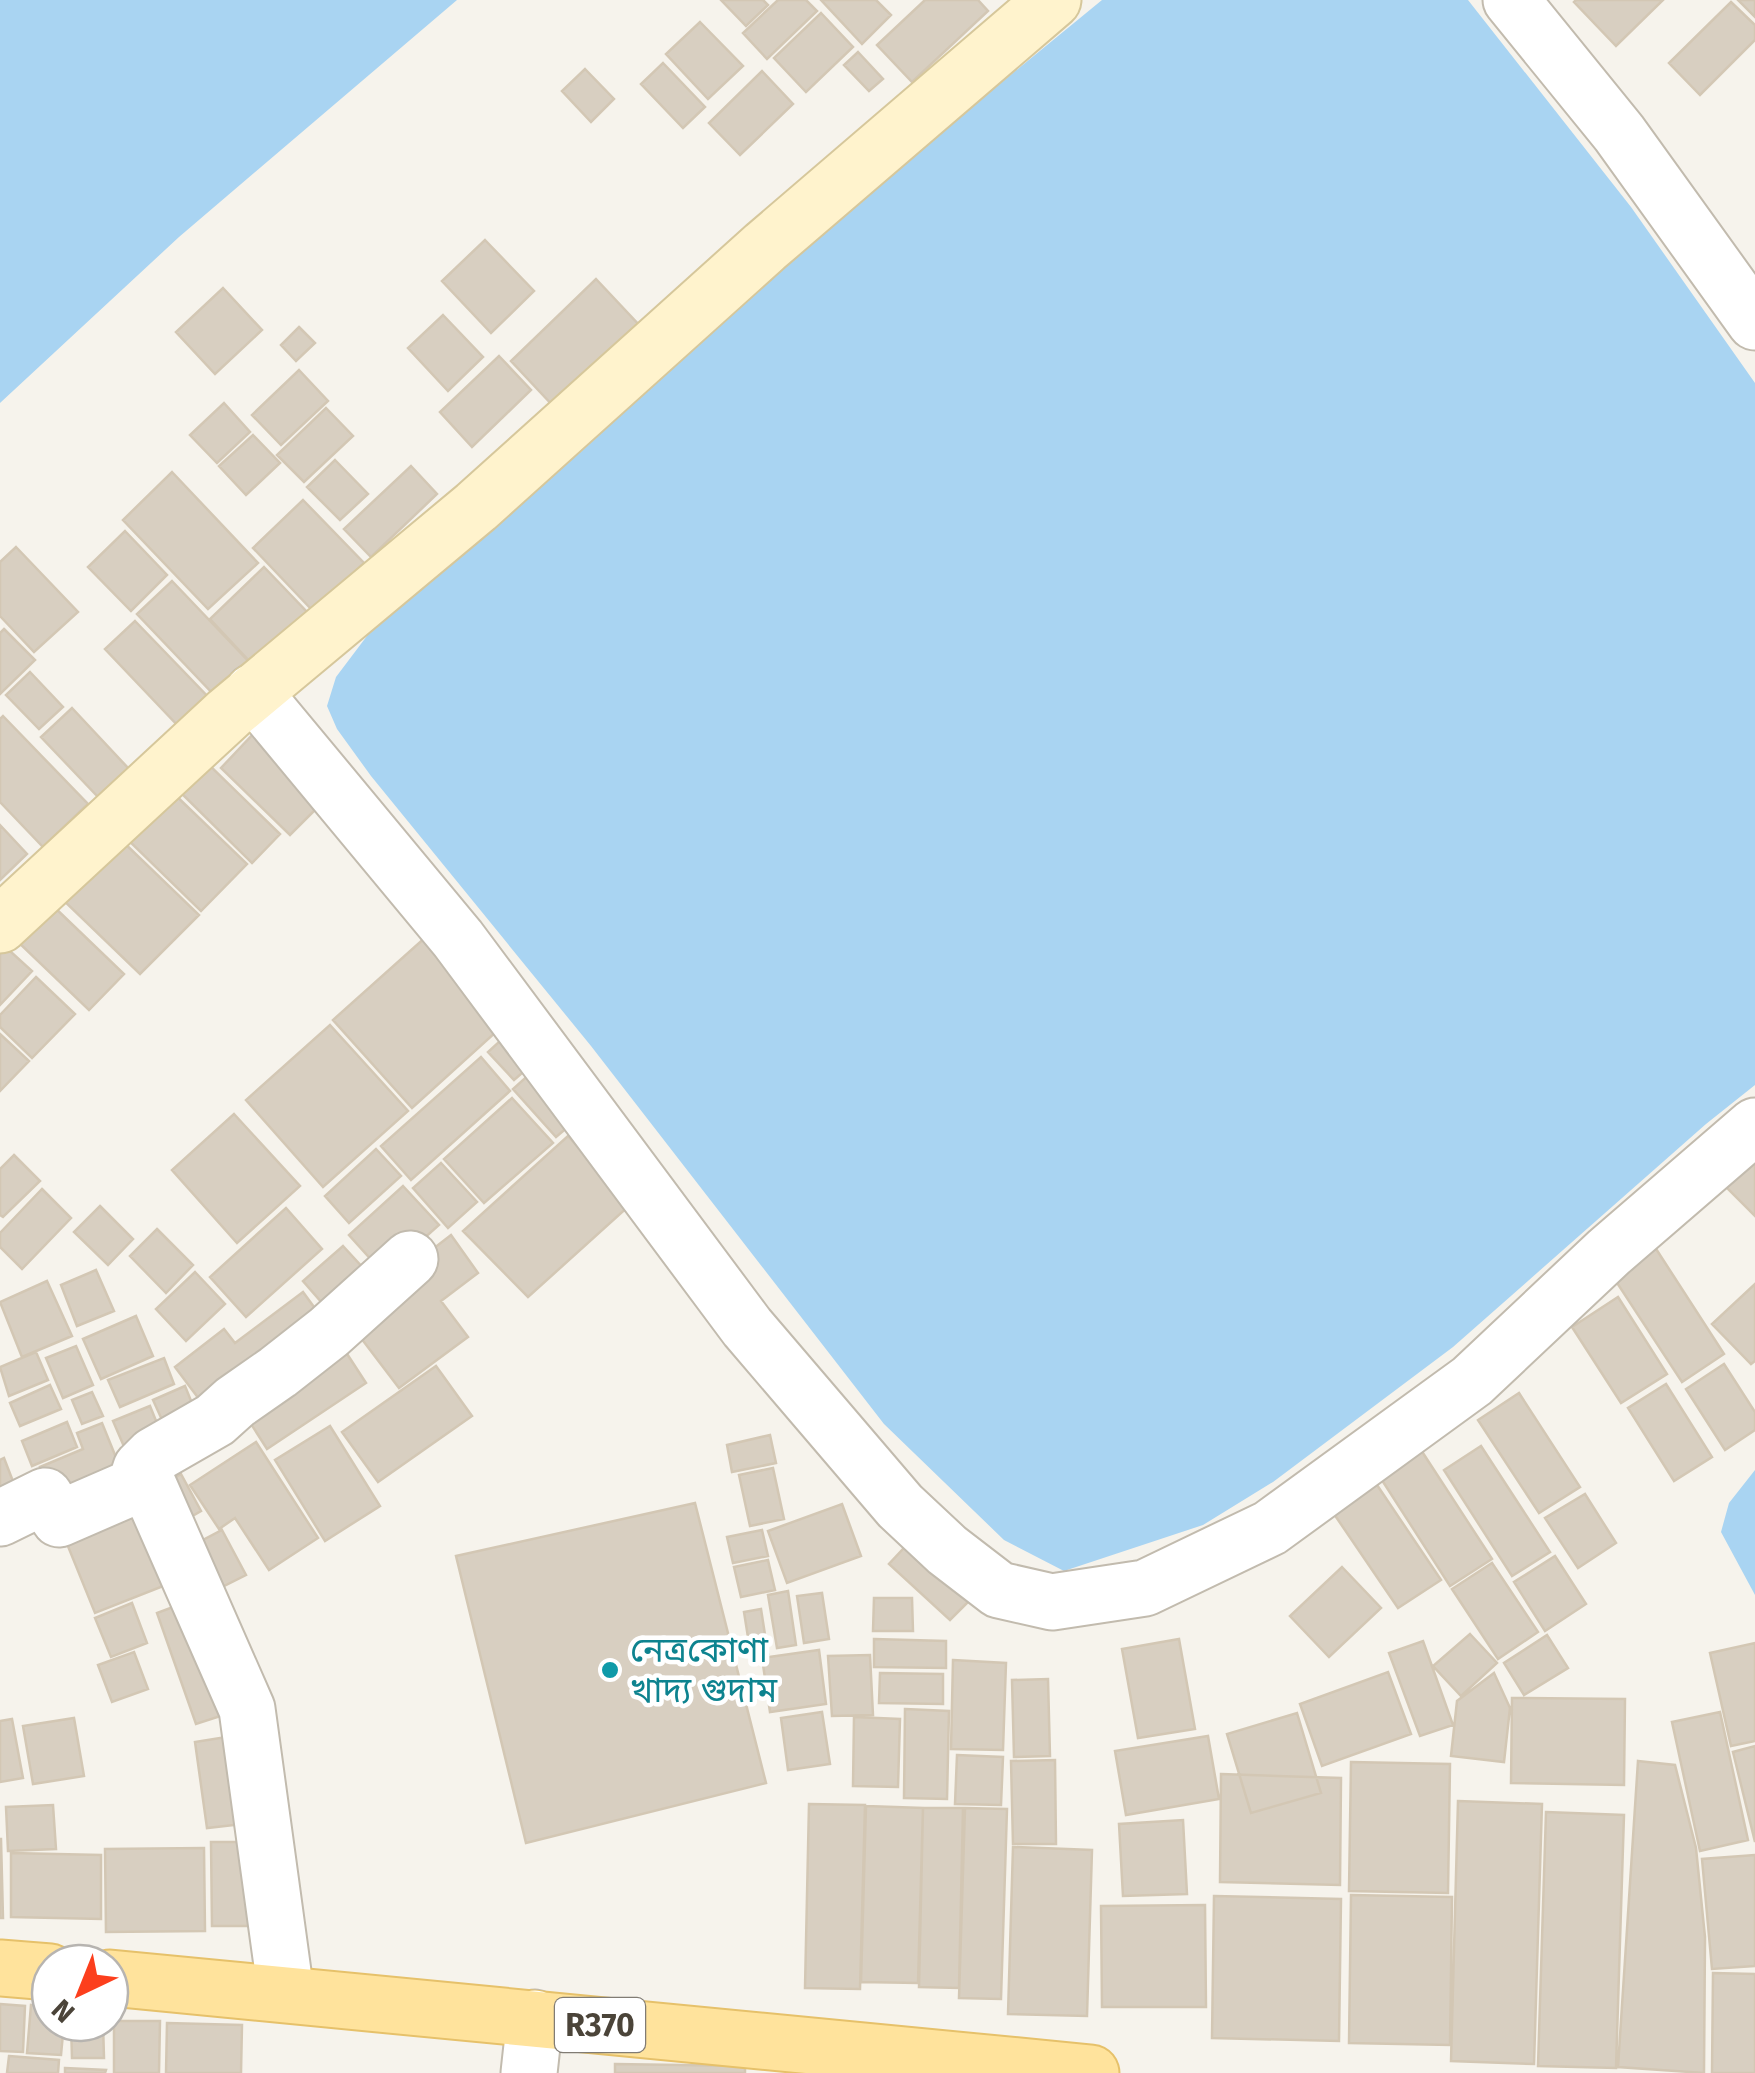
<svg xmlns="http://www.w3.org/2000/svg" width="1755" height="2073" viewBox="0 0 1755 2073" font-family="'Fira Sans','Noto Sans Bengali',sans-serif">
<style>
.water{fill:#a9d4f2}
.building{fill:#d8cfc1;stroke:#d3c7b4;stroke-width:2.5}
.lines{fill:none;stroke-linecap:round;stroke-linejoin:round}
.street-casing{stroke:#c2bbae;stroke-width:59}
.secondary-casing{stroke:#d6c79b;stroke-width:59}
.primary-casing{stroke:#e6c16a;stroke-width:59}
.street{stroke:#fff;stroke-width:55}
.secondary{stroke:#fff3cd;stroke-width:55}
.primary{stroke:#ffe39c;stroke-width:55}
.culture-dot{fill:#0f9aa8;stroke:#fff;stroke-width:4}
.labels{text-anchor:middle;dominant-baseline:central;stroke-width:9;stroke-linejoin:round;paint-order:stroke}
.shield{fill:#fff;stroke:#817c74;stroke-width:2.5}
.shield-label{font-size:32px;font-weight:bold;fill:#4b4439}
.culture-label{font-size:35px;fill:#0d838f;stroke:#fff;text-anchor:start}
</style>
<rect width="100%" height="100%" fill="#f6f3ec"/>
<path class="water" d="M0 0H457L179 237 0 403Z
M1102 0H1468L1631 207 1755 383V1085L1706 1124 1453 1347 1273 1482 1203 1525 1064 1571 1004 1540 884 1424 591 1046 371 776 337 729 327 706 336 677 373 628 584 449 792 254Z
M1755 1470V1595L1721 1532 1729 1503Z"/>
<path class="building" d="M721 0H763L768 5 746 26Z
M778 0H806L817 11 767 59 743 33Z
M821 0H876L891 15 862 44Z
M925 0H978L988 11 912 82 877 45Z
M1576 0H1663L1616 46 1574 2Z
M1738 0H1755V17Z
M1731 2 1755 25V40L1700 95 1669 63Z
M821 13 853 47 806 92 774 58Z
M700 22 743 66 708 99 666 54Z
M858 52 883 79 869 91 844 65Z
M663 63 705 107 683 128 641 84Z
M585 69 614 99 591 122 562 91Z
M762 71 793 104 740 155 709 123Z
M485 240 534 291 491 333 442 281Z
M596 279 641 327 556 409 511 361Z
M223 288 262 330 215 374 176 332Z
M443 315 483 357 448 391 408 348Z
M299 327 315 343 296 361 281 345Z
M499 356 531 390 472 447 440 412Z
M299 370 328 401 281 445 252 415Z
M224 403 250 432 217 463 190 435Z
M326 408 353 436 304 482 277 455Z
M253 435 280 463 246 495 219 466Z
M335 460 368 494 340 520 307 487Z
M411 466 437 494 371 557 344 529Z
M172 472 258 563 208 609 123 520Z
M303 500 364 563 313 611 253 548Z
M125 531 167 575 131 611 88 567Z
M16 547 78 612 34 652 0 616V562Z
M264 567 308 613 253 665 210 619Z
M172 581 252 665 217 698 137 614Z
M135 621 213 702 182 730 105 649Z
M4 629 35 660 0 694V633Z
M30 672 63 707 39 729 6 695Z
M72 708 129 769 99 798 41 737Z
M3 716 88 804 43 847 0 802V719Z
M256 731 327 798 290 835 221 768Z
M203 759 280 834 252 863 175 787Z
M168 788 247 864 201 911 123 835Z
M0 825 27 854 0 880Z
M117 836 199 915 140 974 59 896Z
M51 904 124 974 89 1010 16 940Z
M428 935 507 1022 412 1108 333 1020Z
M0 942 32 971 0 1005Z
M36 977 75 1014 32 1058 0 1027V1015Z
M330 1025 408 1111 323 1187 246 1100Z
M511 1031 537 1060 514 1080 488 1052Z
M0 1034 29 1061 0 1091Z
M481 1057 510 1091 411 1180 381 1146Z
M533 1071 576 1120 556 1137 513 1089Z
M512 1098 553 1143 484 1203 444 1159Z
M234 1114 300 1186 237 1243 172 1170Z
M568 1136 630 1205 528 1297 463 1231Z
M376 1149 401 1176 349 1223 325 1196Z
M14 1155 40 1181 3 1217 0 1215V1169Z
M1755 1162V1216L1723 1184Z
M441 1163 477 1202 448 1228 413 1188Z
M403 1186 439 1225 384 1274 349 1235Z
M42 1189 71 1218 22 1269 0 1247V1233Z
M100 1206 133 1239 108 1265 74 1232Z
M286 1208 322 1249 246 1317 210 1277Z
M157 1229 193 1265 166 1293 130 1256Z
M451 1235 478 1273 441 1301 468 1337 399 1388 345 1317Z
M1649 1238 1724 1354 1682 1382 1606 1266Z
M343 1246 376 1282 336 1319 303 1281Z
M96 1270 114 1311 77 1326 61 1285Z
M195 1272 225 1304 186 1341 156 1309Z
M47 1281 72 1336 22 1357 0 1302Z
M1755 1284V1361L1751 1364 1712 1324Z
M303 1292 328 1326 211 1415 175 1367 224 1329 235 1343Z
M1618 1297 1667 1374 1621 1403 1572 1327Z
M136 1316 153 1356 101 1379 83 1339Z
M338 1340 366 1383 267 1449 239 1405Z
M76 1346 93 1385 63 1398 46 1358Z
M36 1352 48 1380 9 1396 0 1367Z
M164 1358 174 1384 120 1407 108 1380Z
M1724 1364 1755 1412V1430L1725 1450 1686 1389Z
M436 1366 472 1416 378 1482 342 1432Z
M1666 1384 1712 1457 1674 1481 1628 1408Z
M50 1385 61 1409 20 1426 10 1403Z
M185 1386 198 1418 167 1431 153 1400Z
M92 1392 103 1416 82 1424 72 1400Z
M1519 1393 1580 1487 1539 1513 1478 1420Z
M150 1406 165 1443 129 1458 113 1421Z
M67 1422 77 1447 32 1466 22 1441Z
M102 1423 126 1482 58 1510 40 1467 83 1449 77 1433Z
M330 1426 380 1506 325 1541 275 1460Z
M770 1435 776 1463 732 1472 727 1445Z
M256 1442 318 1538 269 1570 235 1518 219 1529 190 1485Z
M1481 1446 1550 1552 1512 1576 1444 1470Z
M1421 1450 1492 1559 1450 1586 1380 1477Z
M4 1458 21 1502 0 1511V1460Z
M773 1468 784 1519 750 1526 739 1475Z
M181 1474 201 1511 175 1526 155 1489Z
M1375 1482 1441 1580 1398 1608 1332 1511Z
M146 1490 181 1579 95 1613 59 1524Z
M1585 1494 1616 1543 1578 1568 1545 1518Z
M695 1503 766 1783 526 1843 456 1556Z
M842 1504 861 1556 787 1583 768 1531Z
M222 1530 246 1575 206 1595 182 1551Z
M762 1530 768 1556 733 1563 727 1537Z
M917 1534 978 1592 950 1620 889 1564Z
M1555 1556 1586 1604 1545 1631 1514 1582Z
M768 1560 775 1590 741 1597 734 1567Z
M1492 1563 1538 1632 1498 1659 1452 1589Z
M1342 1567 1381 1608 1329 1657 1290 1616Z
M788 1591 796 1645 777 1648 768 1595Z
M822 1593 829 1639 804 1643 797 1596Z
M874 1598H912L913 1631H873Z
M194 1599 233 1712 196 1724 157 1613Z
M132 1603 147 1643 111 1657 95 1618Z
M761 1609 768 1654 751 1656 744 1612Z
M1470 1634 1497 1663 1461 1696 1433 1666Z
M1547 1635 1568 1668 1524 1695 1504 1663Z
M874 1639 946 1641V1668L874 1667Z
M1179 1639 1195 1729 1138 1738 1122 1649Z
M1423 1641 1453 1725 1420 1736 1389 1653Z
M1755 1643V1741L1731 1746 1710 1653Z
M819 1650 826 1704 770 1712 762 1658Z
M134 1652 148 1689 112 1702 98 1665Z
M870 1655 873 1715 832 1716 828 1656Z
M953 1660 1006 1663 1003 1750 951 1749Z
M1388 1672 1411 1734 1322 1766 1300 1704Z
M880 1673 943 1674V1704L879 1703Z
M1494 1673 1510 1708 1504 1762 1451 1756 1457 1701Z
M1048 1679 1050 1756 1014 1757 1012 1680Z
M1512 1698 1625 1699 1624 1785 1511 1783Z
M905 1709 949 1711 947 1799 904 1798Z
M822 1712 830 1764 788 1770 781 1718Z
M1720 1712 1748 1840 1700 1851 1672 1722Z
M1297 1713 1321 1793 1251 1813 1227 1734Z
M854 1717 900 1719 898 1787 853 1786Z
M74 1718 84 1776 33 1784 23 1726Z
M12 1719 23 1778 0 1782V1721Z
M239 1735 252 1823 207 1828 195 1742Z
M1208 1736 1219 1799 1126 1815 1115 1751Z
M1755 1746V1842L1733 1752Z
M957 1755 1003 1757 1001 1805 955 1804Z
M1055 1760 1056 1844H1013L1011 1761Z
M1638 1761 1675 1765 1696 1848 1705 1937 1704 2073 1618 2067Z
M1351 1762 1450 1764 1448 1893 1349 1891Z
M1221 1774 1341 1778 1340 1885 1220 1882Z
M1458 1801 1542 1804 1534 2064 1451 2061Z
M809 1804 865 1805 860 1989 805 1988Z
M53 1805 56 1849 8 1851 6 1807Z
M866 1806 923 1808 918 1983 861 1982Z
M923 1808H963L959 1988 919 1987Z
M965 1808 1007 1809 1001 1999 959 1998Z
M1546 1812 1624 1815 1616 2068 1538 2066Z
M1183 1820 1187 1894 1123 1896 1119 1824Z
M0 1839H1L3 1918H0Z
M211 1842H255L256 1926H212Z
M1013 1847 1092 1850 1087 2016 1008 2014Z
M204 1848 205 1931 106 1932 105 1849Z
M11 1853 101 1855V1919L11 1917Z
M1755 1855V1966L1712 1969 1702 1859Z
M1351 1895 1452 1897 1450 2045 1349 2043Z
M1214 1896 1341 1899 1339 2041 1212 2038Z
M1205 1905 1206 2007H1102L1101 1906Z
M1713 1973 1755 1974V2073H1712Z
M0 2004 25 2006 23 2052 0 2051Z
M31 2005 50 2007V2023H64L61 2055 27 2053Z
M114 2021H160L159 2073H114Z
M71 2023H103L104 2058H72Z
M167 2023 242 2025 241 2073H166Z
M9 2056 59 2060 58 2073H7Z
M615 2064 745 2066V2073H615Z
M65 2068 106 2070 105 2073H65Z"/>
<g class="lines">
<g class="street-casing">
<path id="street" d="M1511 0 1619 133 1755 322
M253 692 458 939 747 1327 900 1506 947 1550 999 1590 1052 1602 1145 1588 1270 1528 1472 1381 1609 1252 1755 1126
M141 1468 247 1709 286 1994
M0 1518 45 1496 59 1519 135 1486 141 1468 154 1455 215 1420 235 1402 278 1372 329 1332 410 1259
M529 2073 535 2018"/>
</g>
<g class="secondary-casing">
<path id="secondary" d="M0 925 229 713 476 507 765 247 1053 0"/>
</g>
<g class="primary-casing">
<path id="primary" d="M0 1968 50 1972
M110 1978 1091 2073"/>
</g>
<use href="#street" class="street"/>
<use href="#secondary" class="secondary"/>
<use href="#primary" class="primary"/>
</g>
<circle class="culture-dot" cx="610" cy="1670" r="10"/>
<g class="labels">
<rect class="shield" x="555" y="1998" width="90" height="54" rx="8"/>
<g class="shield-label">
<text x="600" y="2025">R370</text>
</g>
<g class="culture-label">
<text x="630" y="1650">‌নেত্র‌কোণা<tspan x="630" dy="40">খাদ্য গুদাম</tspan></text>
</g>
</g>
<g transform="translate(80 1993) rotate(223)"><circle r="48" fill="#ffffff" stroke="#b7b4b0" stroke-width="2.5"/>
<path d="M0-8L18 38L0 25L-18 38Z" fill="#fc3f1d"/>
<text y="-15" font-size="28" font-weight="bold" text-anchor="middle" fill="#4b4439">N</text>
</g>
</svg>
